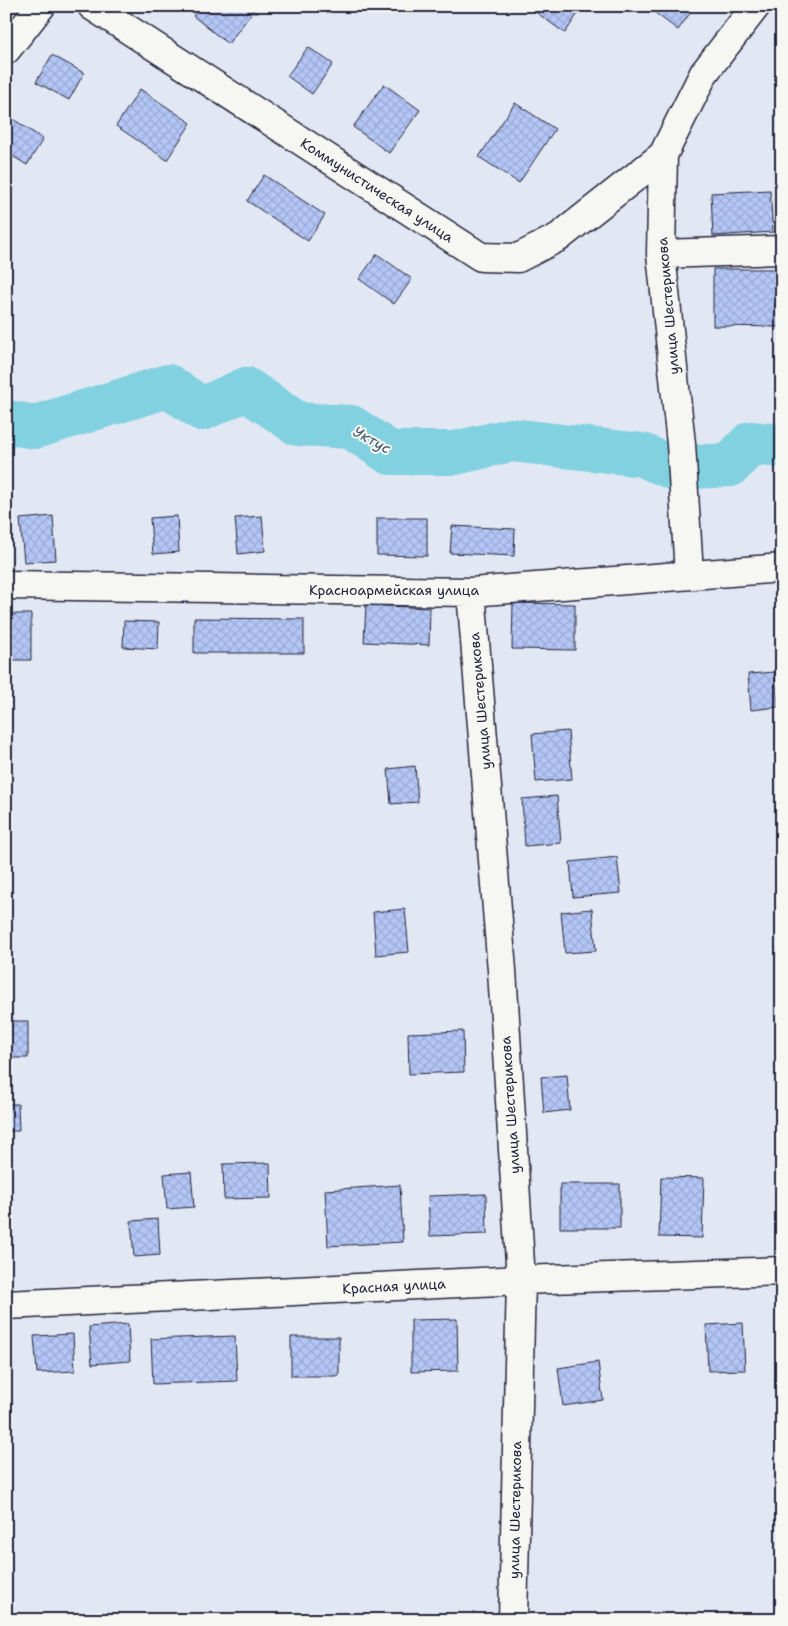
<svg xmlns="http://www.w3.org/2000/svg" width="788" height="1626" viewBox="0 0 788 1626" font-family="'Shantell Sans',sans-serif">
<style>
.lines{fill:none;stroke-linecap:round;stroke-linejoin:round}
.river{stroke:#82d1e0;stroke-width:44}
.building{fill:url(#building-cross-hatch);stroke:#22223b}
.minor-casing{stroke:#22223b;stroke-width:31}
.minor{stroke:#f6f6f2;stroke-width:28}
.labels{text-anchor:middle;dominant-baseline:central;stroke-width:4;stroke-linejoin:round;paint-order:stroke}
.street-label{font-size:14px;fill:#22223b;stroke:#f6f6f2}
.water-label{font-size:15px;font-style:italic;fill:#3f576d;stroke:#f6f6f2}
</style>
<defs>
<pattern id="building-cross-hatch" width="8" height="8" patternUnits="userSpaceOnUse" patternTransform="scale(1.25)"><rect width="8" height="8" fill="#b3c6f6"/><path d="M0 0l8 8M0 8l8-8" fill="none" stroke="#9aaad4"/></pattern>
</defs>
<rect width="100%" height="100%" fill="#e2e8f3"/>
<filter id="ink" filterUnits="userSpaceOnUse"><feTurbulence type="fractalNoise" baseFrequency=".02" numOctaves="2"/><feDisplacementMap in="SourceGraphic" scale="10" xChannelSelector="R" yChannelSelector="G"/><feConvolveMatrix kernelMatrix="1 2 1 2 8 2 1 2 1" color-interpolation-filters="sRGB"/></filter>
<g filter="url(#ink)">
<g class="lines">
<path class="river" d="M6 422 35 427 168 386 202 409 246 389 298 424 351 427 390 453H455L511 440 642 455 673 468 730 465 751 443 782 446"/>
</g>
<path class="building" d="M201 6H257L228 44 193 16Z
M527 6H583L565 33Z
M646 6H695L678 30Z
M308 47 333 64 312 94 287 76Z
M52 55 84 73 69 100 36 82Z
M384 84 420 110 389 153 353 127Z
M140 89 191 123 167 160 116 126Z
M515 103 555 129 519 183 479 157Z
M7 115 43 139 27 165 6 152Z
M264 175 325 215 308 241 247 201Z
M770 190 773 232 713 236 711 193Z
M377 254 412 279 394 304 359 279Z
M713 269H782V327L713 326Z
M53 516 56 560 24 562 20 519Z
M177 516 179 552 153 554 150 518Z
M262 516 265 551 238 554 235 518Z
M377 518H427V556L377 555Z
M452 526 515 529 514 556 450 553Z
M513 603 575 604V650L512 649Z
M366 605 430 608 429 645 364 642Z
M6 614H31V660H6Z
M194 618 304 619V653H194Z
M124 621 159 622 158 649 123 647Z
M775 672 778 707 751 710 748 674Z
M568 731 572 779 536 782 532 734Z
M415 766 418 802 391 804 388 769Z
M557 796 561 843 525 846 522 799Z
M617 857 621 893 573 897 570 862Z
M405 909 409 952 376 955 373 912Z
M592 909 596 951 565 953 561 912Z
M6 1021H28V1058H6Z
M463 1031 464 1072 409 1074 408 1033Z
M567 1075 570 1110 544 1113 541 1077Z
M6 1104H18L19 1131H6Z
M778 1154H782V1214H776Z
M270 1163 271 1198 224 1199 223 1164Z
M191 1172 194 1207 167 1209 164 1174Z
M661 1177 704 1178 702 1238 659 1237Z
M560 1184H620V1228H560Z
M400 1185 403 1242 328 1246 325 1190Z
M486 1194 487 1234 430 1236 428 1196Z
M6 1208H10L11 1251H6Z
M158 1219 160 1255 134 1257 131 1221Z
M457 1319 458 1371 411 1372V1320Z
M743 1323 745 1370 708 1371 706 1325Z
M128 1324 130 1361 92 1364 89 1327Z
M73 1334 75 1371 37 1373 34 1336Z
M235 1336 237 1381 153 1384 151 1339Z
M291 1337H339V1376H291Z
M598 1362 603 1400 563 1406 558 1368Z"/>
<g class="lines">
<g class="minor-casing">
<path id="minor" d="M92 6 481 257 518 258 559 237 663 155
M6 50 41 6
M661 254 782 250
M689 574 681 444 661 254 663 155 704 73 756 6
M6 585 471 592 782 568
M471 592 502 970 521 1280 513 1620
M6 1305 521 1280 782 1271"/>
</g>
<use href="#minor" class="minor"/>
</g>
</g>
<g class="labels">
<g class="street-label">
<text transform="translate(377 190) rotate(33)">Коммунистическая улица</text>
<text transform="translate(668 306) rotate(-95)">улица Шестерикова</text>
<text x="394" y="590">Красноармейская улица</text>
<text transform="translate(480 701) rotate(-95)">улица Шестерикова</text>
<text transform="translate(510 1105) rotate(-94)">улица Шестерикова</text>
<text transform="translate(394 1286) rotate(-3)">Красная улица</text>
<text transform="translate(515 1510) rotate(-89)">улица Шестерикова</text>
</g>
<g class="water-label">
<text transform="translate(372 440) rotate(29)">Уктус</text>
</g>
</g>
<rect width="788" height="1626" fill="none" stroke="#f6f6f2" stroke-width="25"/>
<rect x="12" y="12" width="763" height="1601" fill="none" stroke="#22223b" stroke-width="2" filter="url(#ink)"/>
</svg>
